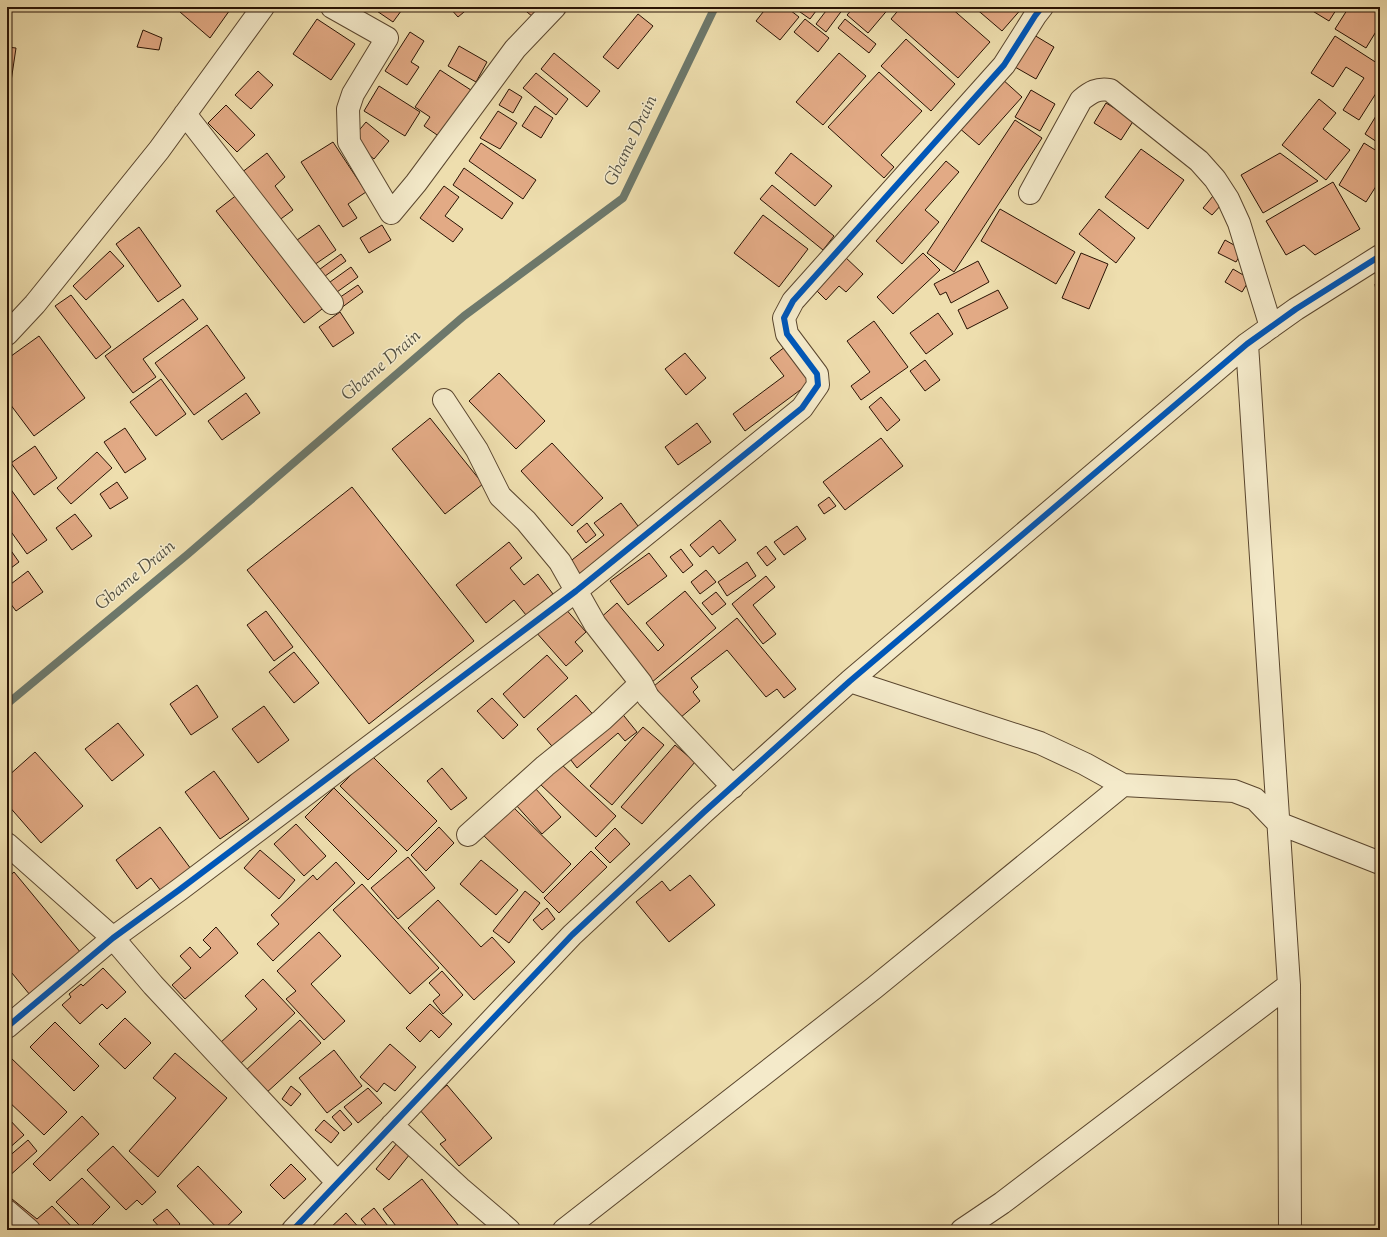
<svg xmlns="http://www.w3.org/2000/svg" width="1387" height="1237" viewBox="0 0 1387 1237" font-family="'Sorts Mill Goudy',serif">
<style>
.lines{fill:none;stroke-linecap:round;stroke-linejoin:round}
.stream{stroke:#6d786b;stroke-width:8}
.building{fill:#e2aa85;stroke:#291304}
.minor-casing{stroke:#5a462e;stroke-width:24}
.minor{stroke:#f4eaca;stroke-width:22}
.cycleway-casing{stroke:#f4eaca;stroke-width:8}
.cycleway{stroke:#0057b8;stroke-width:6}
.labels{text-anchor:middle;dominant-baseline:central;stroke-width:3;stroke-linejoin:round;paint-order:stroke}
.water-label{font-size:18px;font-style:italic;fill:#514e40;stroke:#f4eaca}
</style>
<rect width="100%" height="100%" fill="#eedeae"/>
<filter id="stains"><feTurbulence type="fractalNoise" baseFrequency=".005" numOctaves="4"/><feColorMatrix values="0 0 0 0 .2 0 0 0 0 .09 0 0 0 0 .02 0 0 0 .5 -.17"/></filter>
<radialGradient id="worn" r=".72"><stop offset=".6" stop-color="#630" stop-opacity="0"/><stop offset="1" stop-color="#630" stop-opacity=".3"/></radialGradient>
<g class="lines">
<path class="stream" d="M7 704 188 554 464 316 623 198 715 7"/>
</g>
<path class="building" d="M183 7H232L210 38 180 12Z
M371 7H404L393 22Z
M449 7H470L458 17Z
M521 7H541L533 17Z
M767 7H786L799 17 780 40 756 21Z
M793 7H819L810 19Z
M829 7H840L843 9 826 32 816 24Z
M854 7H890L868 33 847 15Z
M901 7H950L990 42 958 78 891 19Z
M974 7H1023L1002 31Z
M1306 7H1338L1329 21Z
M1349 7H1380V25L1366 48 1335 29Z
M638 14 653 26 618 69 603 57Z
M317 19 355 44 331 80 293 54Z
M805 19 829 38 818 52 794 32Z
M845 19 876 44 869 53 838 28Z
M143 30 162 38 159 50 137 47Z
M410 32 424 41 411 62 419 67 407 85 385 71Z
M1034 35 1054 47 1036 79 1015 67Z
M1335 36 1380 65V87L1359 120 1343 110 1364 78 1346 67 1333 87 1311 73Z
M906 39 955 84 931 111 881 66Z
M459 46 487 62 476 82 448 66Z
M7 47 16 48 9 95H7Z
M554 53 600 91 587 107 541 69Z
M839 53 866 76 823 125 796 102Z
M440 70 474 92 443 139 424 126 430 117 415 107Z
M258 71 273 85 251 109 235 95Z
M879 72 922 111 881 155 894 167 884 178 828 127Z
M536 73 568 99 556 115 523 88Z
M1001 78 1022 97 979 145 958 127Z
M379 86 420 112 405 136 364 111Z
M509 89 522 97 513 113 499 105Z
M1031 90 1055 104 1040 131 1015 117Z
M1319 99 1336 113 1323 129 1350 150 1326 180 1282 145Z
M1106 103 1134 120 1121 140 1094 123Z
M226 105 255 135 237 152 208 123Z
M535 106 553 118 541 138 522 126Z
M498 111 517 123 500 149 480 138Z
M1379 111 1380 112V144L1365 134Z
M1015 120 1042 138 954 272 927 253Z
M366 122 389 141 374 159 351 140Z
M333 142 366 192 348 204 357 218 343 227 301 162Z
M481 143 536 180 523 199 469 161Z
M1364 143 1380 153V180L1366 202 1339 185Z
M1141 149 1184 180 1148 229 1105 197Z
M267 153 285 177 275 186 293 210 278 221 241 173Z
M791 153 832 186 815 206 775 173Z
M1280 153 1318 181 1263 213 1241 175Z
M946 161 959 172 925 210 939 222 902 264 876 241Z
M464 168 513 203 502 219 453 185Z
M1333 182 1360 229 1315 255 1304 245 1286 255 1266 221Z
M772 185 834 236 823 250 760 199Z
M444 186 459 197 445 216 463 229 453 242 420 218Z
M238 194 326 306 304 323 216 211Z
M1213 196 1222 204 1212 215 1203 208Z
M1000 209 1075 252 1056 284 981 241Z
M1099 209 1135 238 1116 263 1079 234Z
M763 215 808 249 779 287 734 253Z
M319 225 336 250 314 265 297 240Z
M382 225 391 240 369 253 360 238Z
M139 227 181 286 158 302 116 244Z
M1225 240 1243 250 1236 262 1218 253Z
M110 251 124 266 86 300 73 286Z
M923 253 940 270 893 314 877 297Z
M1081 253 1108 264 1089 309 1062 298Z
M341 254 346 261 321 279 316 272Z
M844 256 863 274 846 292 839 286 826 300 814 288Z
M978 261 989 282 951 303 946 292 940 295 934 284Z
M351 267 358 277 330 297 323 287Z
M1233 269 1250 279 1242 292 1225 282Z
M1380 282V321L1375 284Z
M358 285 363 292 341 308 336 300Z
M998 290 1008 308 967 329 958 310Z
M71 295 111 347 96 359 55 306Z
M183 299 198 319 143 359 156 377 133 393 105 356Z
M340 312 354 333 333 347 319 327Z
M938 313 953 334 926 354 910 333Z
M874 321 908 367 861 400 851 386 870 372 847 341Z
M207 325 245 378 194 415 155 363Z
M39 336 85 398 34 436 7 400V359Z
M789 344 815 379 745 431 733 414 784 376 770 358Z
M685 353 706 378 686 395 665 369Z
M925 360 940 380 925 391 910 371Z
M499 373 545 421 516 449 469 401Z
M161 379 186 414 156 436 130 402Z
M246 393 260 413 222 440 208 421Z
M881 397 900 420 887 431 869 407Z
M430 418 483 484 445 514 392 449Z
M697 423 711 442 678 465 665 447Z
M125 428 146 459 125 473 104 442Z
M881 438 903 466 845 510 823 482Z
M552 443 603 498 572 526 521 471Z
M35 446 57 478 34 495 11 463Z
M97 452 112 468 71 504 57 488Z
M117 482 128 498 110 509 100 494Z
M7 484 47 540 27 554 7 526Z
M352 487 474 641 369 724 247 570Z
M829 497 836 506 824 514 818 505Z
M621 503 641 530 578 576 568 563 604 535 594 523Z
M75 514 92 536 72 550 56 528Z
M720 520 736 540 719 554 713 546 700 557 690 545Z
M587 523 596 535 586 543 577 531Z
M797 526 806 539 784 555 774 542Z
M509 542 522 558 510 568 524 585 538 574 553 594 526 615 514 600 486 623 456 585Z
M7 545 19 562 7 571Z
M766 546 776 559 767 566 757 553Z
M681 549 693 565 683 573 670 557Z
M649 553 667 576 628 605 610 581Z
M747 562 756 576 727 596 718 582Z
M706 570 716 582 700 594 691 582Z
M28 571 43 592 16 611 7 599V587Z
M766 576 775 587 753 605 776 634 763 644 732 604Z
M685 591 716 628 651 683 598 620 617 603 658 651 664 645 646 623Z
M716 592 726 604 712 615 702 603Z
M563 606 586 632 575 642 583 651 566 666 535 631Z
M266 611 293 647 274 661 247 625Z
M737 618 796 689 784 698 777 689 766 697 727 650 691 678 698 687 693 692 700 701 680 718 654 686Z
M294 652 319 683 294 703 269 672Z
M547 655 568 678 524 718 503 694Z
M197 685 218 717 191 735 170 704Z
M576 695 597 719 558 753 537 729Z
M492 698 518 725 503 739 477 711Z
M264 706 289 740 258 763 232 729Z
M620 711 637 732 625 741 618 733 577 768 567 755Z
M118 723 144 755 112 781 85 749Z
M643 727 664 745 612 805 590 786Z
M675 745 695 762 642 824 621 807Z
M35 752 83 806 41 843 7 804V777Z
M371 755 437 821 407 851 340 786Z
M560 763 616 816 596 837 540 784Z
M442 768 467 798 451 810 427 781Z
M214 771 249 819 220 839 185 792Z
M334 788 397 851 368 880 305 817Z
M535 788 561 817 542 834 516 805Z
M510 804 571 864 543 893 481 833Z
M296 824 326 856 304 876 274 844Z
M160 827 191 869 161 891 151 878 137 889 116 860Z
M439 827 454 843 426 871 411 855Z
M615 828 630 844 610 863 595 848Z
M260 850 295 880 279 899 244 868Z
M591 851 607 867 559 913 544 898Z
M408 857 435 888 398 919 371 888Z
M481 860 518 890 496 915 460 884Z
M336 862 355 883 273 961 257 944 279 924 271 915 313 875 317 880Z
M14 872 81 953 30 995 7 967V878Z
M690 875 715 905 669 942 636 902 662 881 670 891Z
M362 884 439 968 410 994 333 910Z
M525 891 540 903 509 943 493 931Z
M438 900 481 947 492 937 515 962 474 1000 408 928Z
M547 908 555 919 542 930 533 920Z
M216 927 238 953 185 999 172 985 191 968 180 956 190 947 200 958 211 948 203 940Z
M319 932 341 956 311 984 345 1021 324 1040 286 999 296 991 277 971Z
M103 968 126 992 107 1009 102 1004 80 1024 62 1005 71 997 69 994 81 984 83 986Z
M442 971 463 995 443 1014 433 1001 440 995 429 983Z
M263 979 295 1013 240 1064 220 1043 257 1009 245 996Z
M430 1004 452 1024 439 1038 431 1030 420 1042 406 1028Z
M125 1018 151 1043 125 1069 99 1044Z
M300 1020 321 1043 265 1094 244 1072Z
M55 1022 99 1066 74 1091 30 1047Z
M390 1044 416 1067 395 1091 384 1083 377 1092 360 1077Z
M334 1050 362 1086 327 1113 299 1078Z
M175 1053 227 1098 158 1177 129 1151 176 1098 153 1078Z
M10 1057 67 1112 44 1135 7 1100V1061Z
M447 1085 492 1138 459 1166 440 1144 446 1140 419 1109Z
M291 1086 301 1094 291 1106 282 1099Z
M368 1088 382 1103 358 1123 344 1107Z
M340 1110 352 1124 344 1131 332 1117Z
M82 1116 99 1134 50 1181 33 1164Z
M7 1117 24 1135 7 1150Z
M324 1120 339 1133 331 1143 315 1130Z
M28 1140 37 1151 7 1178V1158Z
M397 1143 410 1154 389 1180 376 1169Z
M113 1146 156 1192 142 1205 137 1200 126 1210 87 1170Z
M291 1164 306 1179 284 1199 270 1185Z
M198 1166 242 1212 223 1230H219L177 1186Z
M82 1178 110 1207 87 1230H84L56 1202Z
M422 1179 462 1230H399L383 1209Z
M7 1195 37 1219 52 1206 75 1230H31L7 1210Z
M374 1208 391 1230H370L361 1219Z
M167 1209 180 1224 174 1230H162L153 1220Z
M346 1213 361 1230H328Z"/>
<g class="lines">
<g class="minor-casing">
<path id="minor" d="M332 7 387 38 353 94 348 109 349 142 391 213 416 183 515 49 555 7
M185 114 332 303
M1030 193 1081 100C1091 92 1097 88 1110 90L1199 161 1215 179 1228 199 1239 223 1271 327
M7 334 35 304 159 150 263 7
M1247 344 1289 985 1290 1230
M444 400 477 450 500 496 526 521 560 562 595 624 641 683 648 697 733 787
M850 681 1040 743 1085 764 1123 785 1234 791 1255 799 1278 823 1380 863
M468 835 545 766 602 720 641 683
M7 844 113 938 153 985 337 1182
M7 1027 113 938 179 890 576 591 802 408 818 385 817 374 787 334 784 318 793 301 1004 65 1035 16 1042 7
M392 1125 460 1188 509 1230
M7 1211 29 1230
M293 1230 572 935 704 812 850 681 1247 344 1296 309 1380 256
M564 1230 874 988 1123 785
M962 1230 1002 1203 1289 985"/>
</g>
<use href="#minor" class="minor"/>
<g class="cycleway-casing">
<path id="cycleway" d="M7 1027 113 938 179 890 576 591 802 408 818 385 817 374 787 334 784 318 793 301 1004 65 1035 16 1042 7
M293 1230 572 935 704 812 850 681 1247 344 1296 309 1380 256"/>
</g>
<use href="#cycleway" class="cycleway"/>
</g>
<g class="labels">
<g class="water-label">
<text transform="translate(632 141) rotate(-64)">Gbame Drain</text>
<text transform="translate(382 366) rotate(-41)">Gbame Drain</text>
<text transform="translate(136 576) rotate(-40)">Gbame Drain</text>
</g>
</g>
<rect width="1387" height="1237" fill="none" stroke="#eedeae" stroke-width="24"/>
<rect x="8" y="8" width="1371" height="1221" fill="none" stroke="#291304" stroke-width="2"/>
<rect x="12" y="12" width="1363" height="1213" fill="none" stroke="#291304"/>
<rect width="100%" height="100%" filter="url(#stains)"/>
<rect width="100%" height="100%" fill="url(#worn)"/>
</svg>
